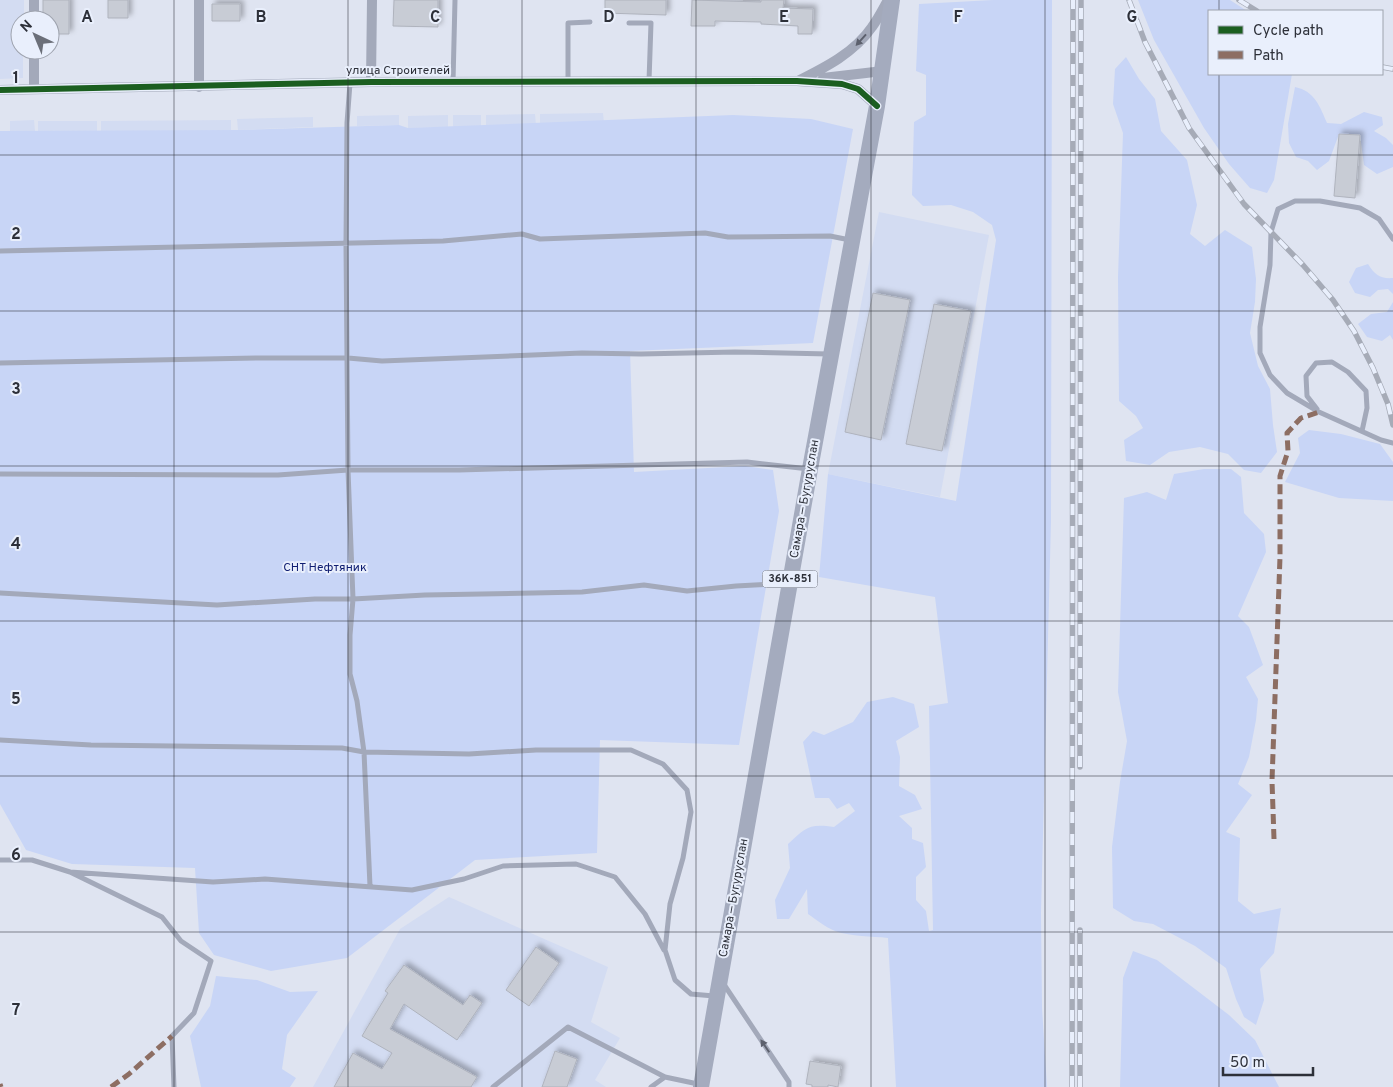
<svg xmlns="http://www.w3.org/2000/svg" width="1393" height="1087" viewBox="0 0 1393 1087" font-family="Overpass,sans-serif">
<style>
.built{fill:#d3dcf2}
.green{fill:#c8d5f6}
.building{fill:#c8ccd5;stroke:#afb3bd;filter:url(#shadow)}
.lines{fill:none;stroke-linecap:round;stroke-linejoin:round}
.service{stroke:#a3a9ba;stroke-width:5}
.minor{stroke:#a3a9ba;stroke-width:10}
.primary{stroke:#a4abbe;stroke-width:16}
.rail-casing{stroke:#a6abb7;stroke-width:5.5}
.rail{stroke:#e9effc;stroke-width:4;stroke-dasharray:11;stroke-linecap:butt}
.quiet{stroke:#8d6e63;stroke-width:5;stroke-dasharray:10 5;stroke-linecap:butt}
.cycleway-casing{stroke:#e9effc;stroke-width:9}
.cycleway{stroke:#1b5e20;stroke-width:6}
.oneway{fill:#5c606d}
.grid{fill:none;stroke:#2d3039;stroke-width:1;stroke-opacity:0.55}
.labels{text-anchor:middle;dominant-baseline:central;stroke-width:4;stroke-linejoin:round;paint-order:stroke}
.shield{fill:#e9effc;stroke:#656974;stroke-width:1}
.shield-label{font-size:11px;font-weight:bold;fill:#2d3039}
.street-label{font-size:12px;fill:#2d3039;stroke:#e9effc}
.park-label{font-size:12px;fill:#0f1d71;stroke:#e9effc}
.grid-label{font-size:16px;text-anchor:middle;font-weight:bold;fill:#2d3039;stroke:#e9effc;stroke-width:4;stroke-linejoin:round;paint-order:stroke}
</style>
<defs>
<filter id="shadow"><feDropShadow dx="3.5" dy="-3.5" stdDeviation="2.5" flood-color="#0004"/></filter>
</defs>
<rect width="100%" height="100%" fill="#dfe4f1"/>
<path class="built" d="M0 0H24V20H20V50H23V78L0 79Z
M603 113 604 123 540 125V114Z
M535 114 536 125 486 126V115Z
M399 115V125L357 126V116Z
M448 115V127L408 128V116Z
M453 115H481V127H453Z
M313 117V127L238 130 237 119Z
M34 120 35 131 10 132V121Z
M231 120V132L101 133V121Z
M38 121H97V132H38Z
M879 212 989 235 940 497 828 474Z
M449 897 608 967 591 1022 620 1038 595 1080 606 1087H313L400 929Z"/>
<path class="green" d="M993 0H1052L1051 521 1041 913 1042 1008 1047 1087H896L888 938C871 936 852 937 835 931 825 927 817 920 808 914L807 889 789 919H777L775 900 790 868 788 844C805 828 809 823 834 827L855 811 849 803 837 809 829 798H815L803 742 813 731 824 735 853 722 867 702 893 697 914 704 919 727 896 741 900 757 899 786 915 795 922 809 899 816 912 828V839L923 843 926 867 916 877V900L926 911 929 931 933 930 929 706 948 703 935 597 819 577 828 474 956 501 996 240 992 225 973 212 951 205 923 206 912 195 914 122 926 115V75L916 71 919 4Z
M1138 0H1230L1247 11H1209V74H1292L1274 180 1267 193 1250 188 1229 164 1204 128 1154 40Z
M1126 57 1139 79 1155 99 1161 131 1187 160 1197 205 1190 234 1205 246 1225 230 1252 247 1256 279 1255 302 1250 333 1258 366 1270 389 1273 425 1277 452 1261 473 1244 470 1228 454 1200 447 1169 452 1150 465 1126 461 1124 440 1143 428 1136 416 1119 401 1118 277 1123 133 1113 104 1115 69Z
M1295 87C1315 91 1320 107 1327 123L1341 124 1364 112 1382 117 1383 125 1374 131 1386 138 1393 145V167L1377 174 1364 165 1360 135 1339 134 1329 161 1317 170 1308 161 1296 157 1289 143 1288 124Z
M733 115 811 119 853 129 813 343 630 351 634 472 745 466 773 470 779 511 739 745 600 740 597 853 475 860 347 958 271 971 214 955 199 933 195 868 72 864 26 850 0 804V131L240 130 399 125 408 128Z
M1368 264C1375 275 1380 279 1393 278V294L1388 289 1378 290 1370 297 1355 293 1349 282 1356 268Z
M1393 302V340L1390 335 1382 341 1367 337 1358 324 1371 314 1387 312Z
M1309 430 1341 434 1380 444 1393 462V501L1339 498 1285 482 1300 453 1298 438Z
M1204 469H1231L1241 477 1244 513 1264 534 1266 552 1238 616 1249 627 1263 665 1246 677 1258 699 1256 720 1249 757 1238 784 1252 795 1226 832 1240 838 1238 901 1254 914 1281 908 1274 953 1260 969 1264 1000 1256 1025 1244 1017 1236 999 1226 968 1195 946 1153 924 1134 921 1113 908 1112 847 1120 782 1127 741 1118 692 1124 498 1147 492 1166 500 1174 474Z
M1133 951 1157 960 1229 1015 1255 1040 1279 1087H1120L1123 978Z
M216 976 257 980 290 992 318 991 287 1035 282 1069 296 1078 290 1087H201L190 1036 210 1006Z"/>
<path class="building" d="M43 0H69V34H50V20H43Z
M108 0H128V18H108Z
M394 0H438V27L393 26Z
M605 0H666V15L605 13Z
M692 0 761 2V0H784L783 8 813 9 812 34H798V26L761 24V22L715 21V26H691Z
M212 4H240V21H212Z
M1339 134 1360 135 1355 198 1334 196Z
M873 293 910 300 881 440 845 432Z
M934 304 971 311 942 451 906 444Z
M536 947 559 963 529 1006 506 990Z
M404 965 463 1005 470 995 482 1003 457 1040 404 1004 390 1029 477 1077 471 1087H334L353 1053 382 1069 392 1053 362 1036 388 993 385 991Z
M555 1051 577 1059 567 1087H542Z
M810 1061 841 1066 838 1087 828 1085V1087H812V1085L806 1084Z"/>
<g class="lines">
<path class="service" d="M629 23H651L649 81
M453 82 455 0
M568 82V23L590 22
M350 83 347 123 346 244 348 470 353 599 350 635V674L357 701 364 752 370 886
M1393 239 1379 219 1360 208 1320 201H1295L1278 209 1271 232 1270 265 1260 327V353L1270 375 1287 393 1319 412 1381 440 1393 443
M0 251 443 241 522 234 540 239 705 233 728 237 830 236 850 240
M0 363 256 358H348L382 361 582 353 641 354 735 352 829 354
M1317 409 1307 396 1306 376 1316 363 1332 362 1348 372 1366 391 1367 408 1362 431
M0 474 278 475 348 470H459L747 462 809 469
M0 593 217 605 315 599H353L425 595 582 592 644 585 687 591 736 586 788 583
M0 740 91 745 342 748 364 752 469 754 536 750H631L663 764 687 790 691 812 683 858 670 904 665 950 675 980 691 994 714 996
M0 860H32L70 872 162 917 181 941 211 961 194 1013 172 1036 174 1087
M70 872 213 882 265 879 412 890 464 879 503 866 576 864 615 877 645 914 664 950
M723 983 789 1082V1087
M493 1087 568 1027 665 1077 698 1084
M651 1087 665 1077"/>
<path class="minor" d="M34 20V0
M823 78 883 71
M798 81C826 67 854 53 872 27 878 19 883 9 888 0
M371 82 372 0
M199 87V0
M34 89V50
M0 90 371 82 797 81 842 84 858 89 877 106"/>
<path class="primary" d="M701 1087 810 469 877 106 892 0"/>
<g class="rail-casing">
<path id="rail" d="M1129 0 1145 42 1189 128 1244 204 1303 265 1333 300 1354 331 1373 368 1388 404 1393 425
M1239 0 1257 11
M1382 67 1393 69
M1080 767 1081 0
M1072 1087 1073 0
M1080 1087V930"/>
</g>
<use href="#rail" class="rail"/>
<path class="quiet" d="M1274 839 1272 781 1280 557V476L1288 451 1287 433 1301 418 1319 412
M0 1084 1 1087
M111 1087 129 1074 172 1036"/>
<g class="cycleway-casing">
<path id="cycleway" d="M0 90 371 82 797 81 842 84 858 89 877 106"/>
</g>
<use href="#cycleway" class="cycleway"/>
</g>
<defs><path id="oneway-solid" d="M-6-.8H1V-3.2L6.5 0L1 3.2V.8H-6Z" transform="scale(1.25)"/></defs>
<g class="oneway">
<use href="#oneway-solid" transform="translate(861 40) rotate(132)"/>
<use href="#oneway-solid" transform="translate(765 1046) rotate(-124)"/>
</g>
<path class="grid" d="M174 0V1087M348 0V1087M522 0V1087M696 0V1087M871 0V1087M1045 0V1087M1219 0V11M1219 74V1087M0 155H1393M0 311H1393M0 466H1393M0 621H1393M0 776H1393M0 932H1393"/>
<g class="labels">
<rect class="shield" x="762.5" y="570.5" width="55" height="17" rx="4"/>
<g class="shield-label">
<text x="790" y="579">36К-851</text>
</g>
<g class="street-label">
<text x="398" y="71">улица Строителей</text>
<text transform="translate(805 499) rotate(-80)">Самара — Бугуруслан</text>
<text transform="translate(734 898) rotate(-80)">Самара — Бугуруслан</text>
</g>
<g class="park-label">
<text x="325" y="568">СНТ Нефтяник</text>
</g>
</g>
<g class="grid-label">
<text x="87" y="22">A</text>
<text x="261" y="22">B</text>
<text x="435" y="22">C</text>
<text x="609" y="22">D</text>
<text x="784" y="22">E</text>
<text x="958" y="22">F</text>
<text x="1132" y="22">G</text>
<text x="16" y="83">1</text>
<text x="16" y="239">2</text>
<text x="16" y="394">3</text>
<text x="16" y="549">4</text>
<text x="16" y="704">5</text>
<text x="16" y="860">6</text>
<text x="16" y="1015">7</text>
</g>
<rect x="1208" y="10" width="175" height="65" fill="#e9effc" stroke="#9ea3ae"/>
<rect x="1218" y="26" width="25" height="8" fill="#1b5e20" stroke="#9ea3ae"/>
<text x="1253" y="35" font-size="15" fill="#2d3039">Cycle path</text>
<rect x="1218" y="51" width="25" height="8" fill="#8d6e63" stroke="#9ea3ae"/>
<text x="1253" y="60" font-size="15" fill="#2d3039">Path</text>
<g transform="translate(35 35) rotate(316)"><circle r="24" fill="#e9effc" stroke="#9ea3ae"/>
<path d="M0-4L9 19L0 12L-9 19Z" fill="#6b6f79"/>
<text y="-8" font-size="14" font-weight="bold" text-anchor="middle" fill="#2d3039">N</text>
</g>
<path d="M1223 1067v8h90v-8" fill="none" stroke="#2d3039" stroke-width="2.5"/>
<text x="1230" y="1067" font-size="15" fill="#2d3039" stroke="#e9effc" stroke-width="4" paint-order="stroke">50 m</text>
</svg>
